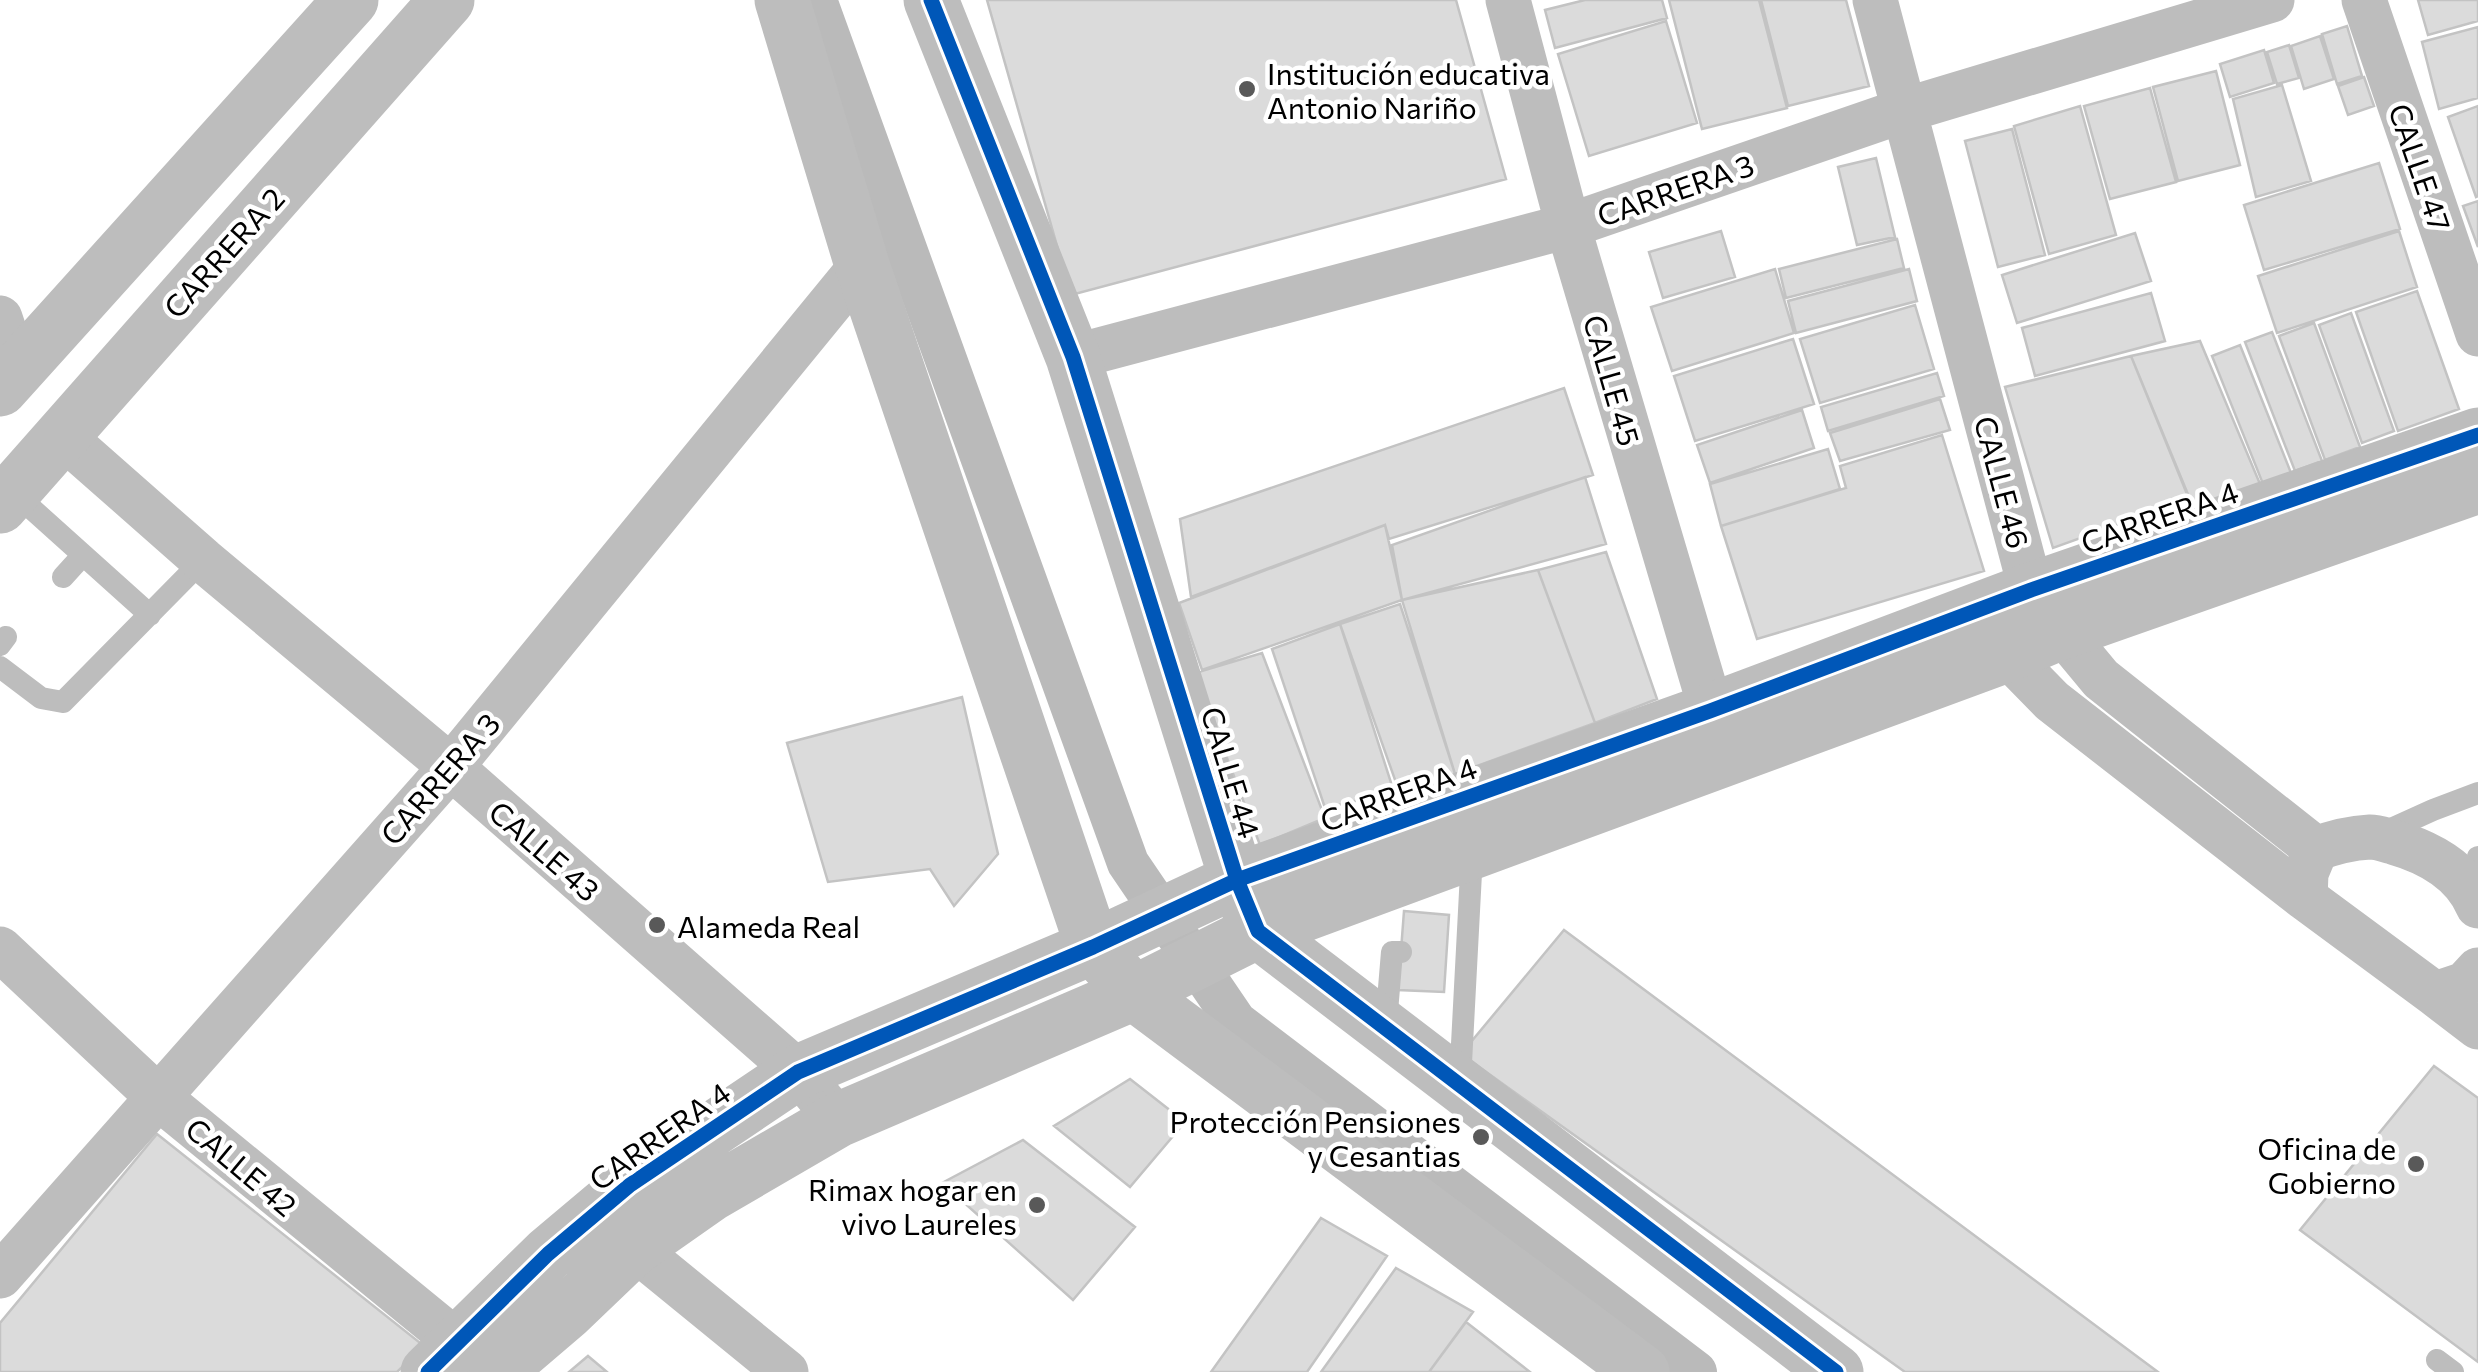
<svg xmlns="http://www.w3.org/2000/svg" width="2478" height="1372" viewBox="0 0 2478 1372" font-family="Commissioner,sans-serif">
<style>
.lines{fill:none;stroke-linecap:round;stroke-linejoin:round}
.canal{stroke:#bababa;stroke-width:42}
.building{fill:#dbdbdb;stroke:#c3c3c3;stroke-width:2.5}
.service{stroke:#bdbdbd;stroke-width:22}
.minor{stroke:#bdbdbd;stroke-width:45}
.tertiary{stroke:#bdbdbd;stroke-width:55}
.cycleway-casing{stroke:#fff;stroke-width:21}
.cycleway{stroke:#0057b8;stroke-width:15}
.poi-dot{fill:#595959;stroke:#fff;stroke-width:4}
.labels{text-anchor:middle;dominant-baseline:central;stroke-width:9;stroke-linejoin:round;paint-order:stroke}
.poi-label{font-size:30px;fill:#000;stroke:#fff;text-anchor:end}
.street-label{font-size:30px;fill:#000;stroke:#fff}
</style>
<rect width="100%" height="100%" fill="#fff"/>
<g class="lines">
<path class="canal" d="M816 0 1128 863 1236 1022 1696 1372"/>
</g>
<path class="building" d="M987 0H1456L1506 179 1071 295Z
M1585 0H1662L1667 18 1555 48 1545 10Z
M1669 0H1759L1787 108 1702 129Z
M1761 0H1846L1869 86 1788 106Z
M2418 0H2478V21L2428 35Z
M1666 21 1697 123 1589 156 1558 54Z
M2347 26 2362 76 2337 84 2322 34Z
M2478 27V98L2439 109 2422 42Z
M2320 36 2334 79 2304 89 2291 46Z
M2289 45 2299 78 2277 84 2267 52Z
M2264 50 2274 83 2230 97 2220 64Z
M2216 71 2240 165 2178 181 2153 87Z
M2364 77 2374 106 2348 115 2338 86Z
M2282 85 2311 181 2256 197 2233 99Z
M2150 88 2176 182 2110 199 2084 106Z
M2080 106 2116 235 2049 254 2014 126Z
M2478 106V196L2476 197 2448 117Z
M2012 129 2045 255 1998 267 1965 141Z
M1876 158 1895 237 1857 245 1838 167Z
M2379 163 2400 229 2264 270 2244 205Z
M2478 201V247L2463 206Z
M1721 231 1735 277 1663 298 1649 252Z
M2399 231 2417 287 2277 333 2258 276Z
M2135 233 2151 281 2017 323 2002 275Z
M1897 239 1904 268 1786 298 1779 269Z
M1775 269 1794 333 1672 371 1651 307Z
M1909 269 1917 301 1796 333 1788 301Z
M2417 291 2459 409 2398 431 2356 312Z
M2151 293 2165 341 2035 376 2022 328Z
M1915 305 1934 369 1820 403 1800 339Z
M2351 313 2394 431 2362 443 2319 325Z
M2314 323 2360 447 2325 460 2279 336Z
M2272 332 2322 461 2295 471 2245 342Z
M1793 339 1814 404 1695 441 1674 376Z
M2200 341 2260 484 2194 509 2131 356Z
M2240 345 2291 473 2263 484 2212 356Z
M2131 356 2189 499 2053 548 2005 387Z
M1937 373 1944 396 1828 431 1821 407Z
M1564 388 1593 475 1389 539 1385 525 1191 597 1180 519Z
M1940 399 1950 430 1840 461 1830 433Z
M1802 410 1814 448 1710 483 1697 445Z
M1942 435 1984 571 1757 639 1721 526 1846 488 1840 466Z
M1828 449 1840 489 1721 526 1710 484Z
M1585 477 1606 544 1402 600 1392 545Z
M1385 525 1402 600 1202 670 1179 603Z
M1606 552 1657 699 1595 723 1538 570Z
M1538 570 1595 723 1455 774 1402 600Z
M1400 604 1455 774 1400 794 1340 624Z
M1340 624 1394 792 1325 808 1272 649Z
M1262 653 1325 818 1260 845 1195 673Z
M962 697 998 854 954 906 930 869 828 882 787 743Z
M1404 911 1449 915 1444 992 1398 990Z
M1564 930 2158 1372H1905L1461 1054Z
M2434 1066 2478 1098V1362L2300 1230Z
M1130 1079 1185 1122 1130 1187 1054 1126Z
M157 1134 424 1346 397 1372H0V1323Z
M1023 1140 1135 1227 1073 1300 942 1183Z
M1321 1218 1387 1256 1307 1372H1211Z
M1396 1268 1473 1312 1429 1372H1321Z
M1466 1322 1530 1372H1429Z
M588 1356 607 1372H569Z"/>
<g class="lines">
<path class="service" d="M12 491 150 615
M63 577 83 555
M0 645 6 637
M0 667 41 698 63 702 203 560
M2380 834 2433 810 2478 793
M2475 894 2478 857
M1386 1024 1392 952H1401
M1460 1082 1472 854
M2437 1360 2453 1372"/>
<path class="minor" d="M1508 0 1568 226 1721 743
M1875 0 2031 590 2062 632 2101 679 2316 849
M2364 0 2478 334
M0 318 17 369
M1073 357 1568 226 1905 110 2272 0
M61 435 203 560 451 767 798 1072 838 1120
M2007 655 2052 701 2305 898
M2478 906C2463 870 2428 852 2393 842 2385 840 2378 837 2370 837 2351 838 2334 842 2316 849L2306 873 2305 898 2435 994 2465 984 2478 970
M0 949 158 1097 484 1364
M2435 994 2478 1027
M634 1248 786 1372
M0 1276 451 767 862 265"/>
<path class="tertiary" d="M782 0 862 265 1093 947 1134 993 1642 1372
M931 0 1073 357 1237 880 1258 931 1836 1372
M0 389 351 0
M0 506 447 0
M428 1372 548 1254 630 1185 798 1072 1093 947 1237 880 1710 711 2031 590 2478 435
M497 1372 567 1312 634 1248 711 1194 838 1120 1134 993 1258 931 2007 655 2062 632 2478 486"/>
<g class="cycleway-casing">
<path id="cycleway" d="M931 0 1073 357 1237 880 1258 931 1836 1372
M428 1372 548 1254 630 1185 798 1072 1093 947 1237 880 1710 711 2031 590 2478 435"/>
</g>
<use href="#cycleway" class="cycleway"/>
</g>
<g class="poi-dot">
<circle cx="1247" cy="89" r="10"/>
<circle cx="657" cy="925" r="10"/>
<circle cx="1481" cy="1137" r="10"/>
<circle cx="2416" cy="1164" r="10"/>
<circle cx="1037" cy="1205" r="10"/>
</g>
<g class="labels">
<g class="poi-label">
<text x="1267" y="72" text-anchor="start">Institución educativa<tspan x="1267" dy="34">Antonio Nariño</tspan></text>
<text x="677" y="925" text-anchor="start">Alameda Real</text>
<text x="1461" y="1120">Protección Pensiones<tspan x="1461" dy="34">y Cesantias</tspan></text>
<text x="2396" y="1147">Oficina de<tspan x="2396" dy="34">Gobierno</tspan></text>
<text x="1017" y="1188">Rimax hogar en<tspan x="1017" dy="34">vivo Laureles</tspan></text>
</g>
<g class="street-label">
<text transform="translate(2421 167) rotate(71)">CALLE 47</text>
<text transform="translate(1675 189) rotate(-19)">CARRERA 3</text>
<text transform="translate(223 252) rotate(-48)">CARRERA 2</text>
<text transform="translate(1613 380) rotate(74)">CALLE 45</text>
<text transform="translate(2003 482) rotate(75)">CALLE 46</text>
<text transform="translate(2159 516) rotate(-19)">CARRERA 4</text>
<text transform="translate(1232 772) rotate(73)">CALLE 44</text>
<text transform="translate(439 778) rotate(-49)">CARRERA 3</text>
<text transform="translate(1398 793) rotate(-20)">CARRERA 4</text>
<text transform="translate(545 850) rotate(41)">CALLE 43</text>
<text transform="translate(659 1135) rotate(-35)">CARRERA 4</text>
<text transform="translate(242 1166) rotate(40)">CALLE 42</text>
</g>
</g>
</svg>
